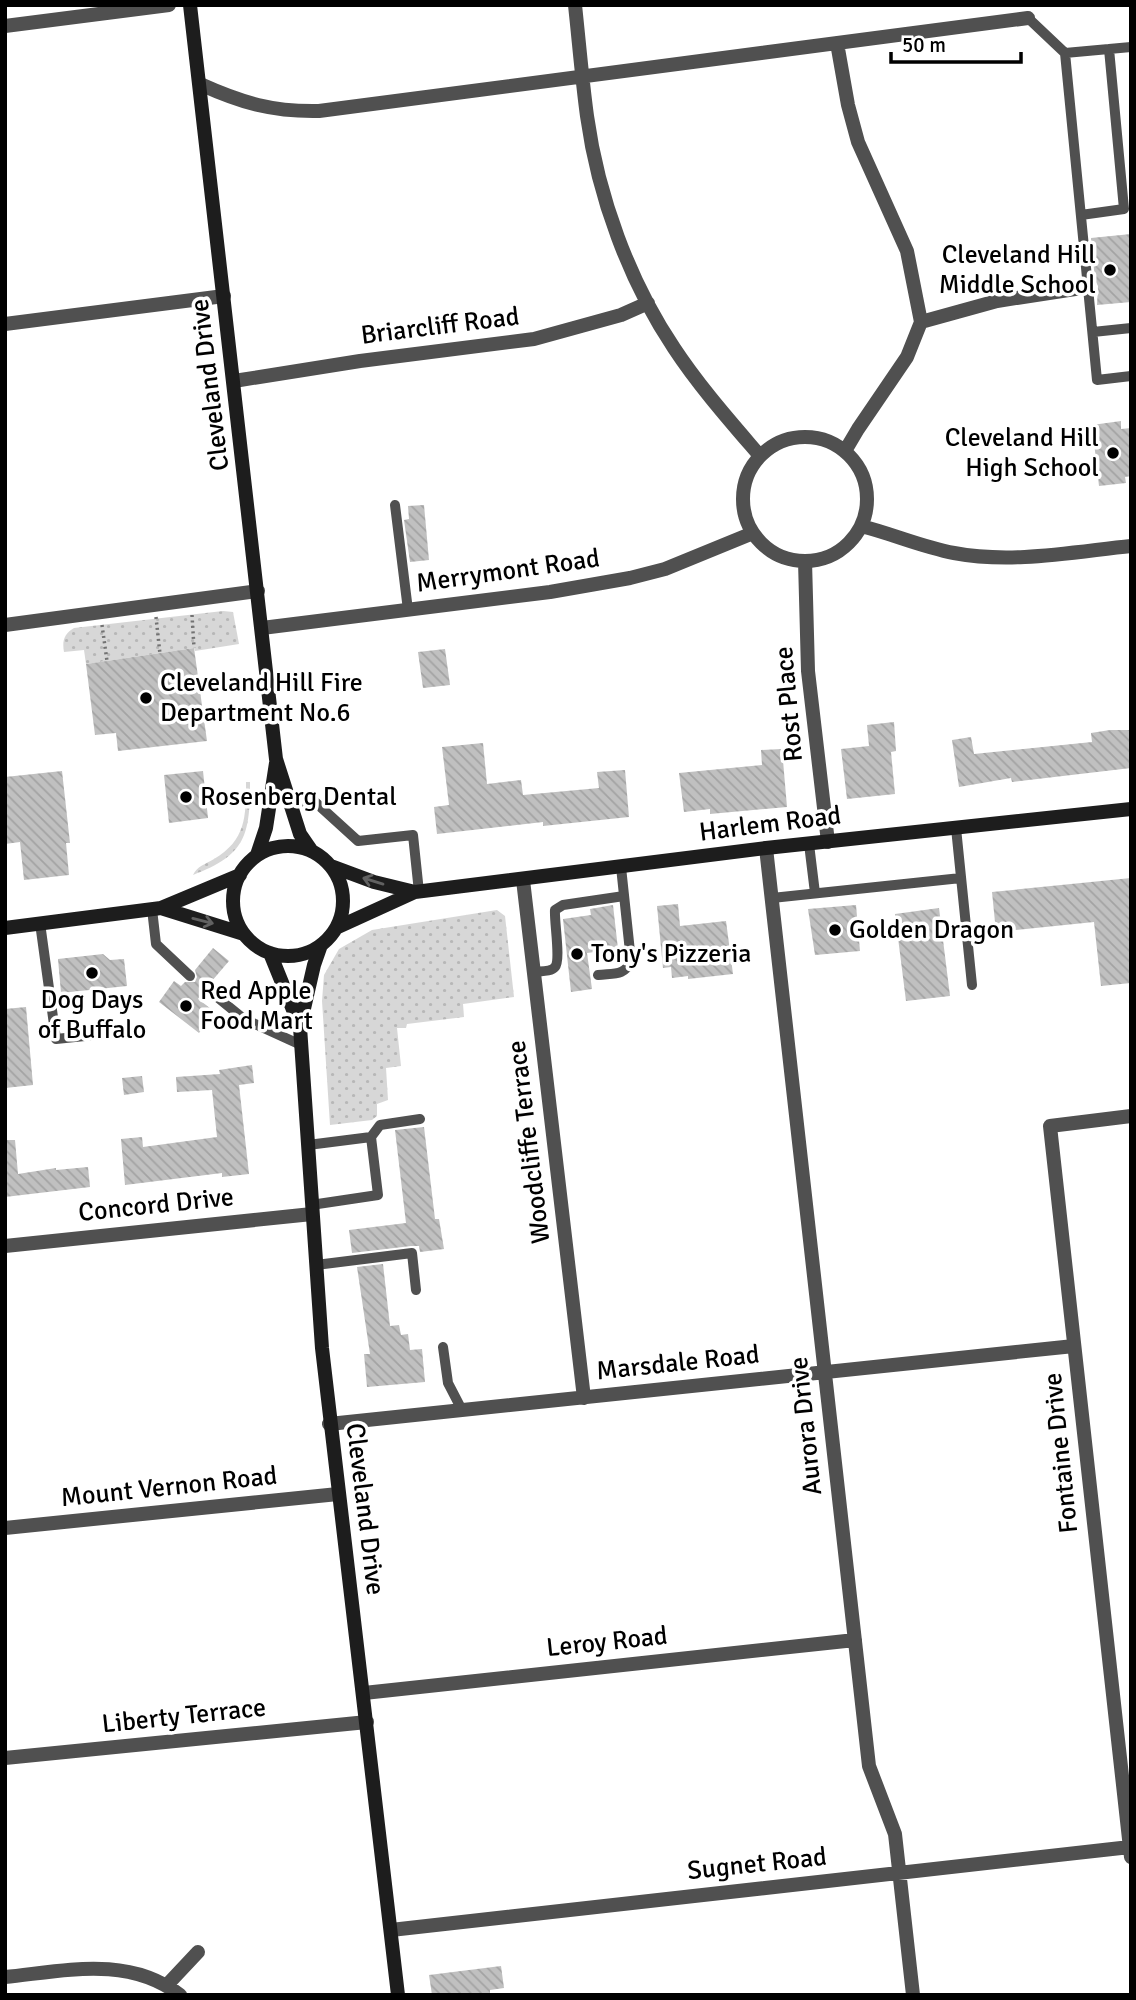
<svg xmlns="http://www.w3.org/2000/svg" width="1136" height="2000" viewBox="0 0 1136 2000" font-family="Signika,sans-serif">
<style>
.green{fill:url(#green-dots)}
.building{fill:url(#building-back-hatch)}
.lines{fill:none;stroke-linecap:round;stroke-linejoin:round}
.path{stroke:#727272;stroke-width:3.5;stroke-dasharray:2 3.5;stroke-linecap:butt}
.lane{stroke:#505050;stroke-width:10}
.street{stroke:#505050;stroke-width:14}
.secondary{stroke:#1d1d1d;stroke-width:14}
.oneway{stroke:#616161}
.poi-dot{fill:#000;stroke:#fff;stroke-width:2.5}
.labels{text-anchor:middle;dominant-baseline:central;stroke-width:7;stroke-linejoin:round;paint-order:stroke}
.poi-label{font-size:26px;fill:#000;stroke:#fff;text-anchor:start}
.street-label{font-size:26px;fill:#000;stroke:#fff}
</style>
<defs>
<pattern id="green-dots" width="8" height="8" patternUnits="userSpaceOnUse" patternTransform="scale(1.75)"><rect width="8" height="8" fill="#d7d7d7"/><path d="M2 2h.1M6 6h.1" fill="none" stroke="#b7b7b7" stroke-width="1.8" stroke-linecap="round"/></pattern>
<pattern id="building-back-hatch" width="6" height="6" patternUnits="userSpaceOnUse" patternTransform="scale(1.75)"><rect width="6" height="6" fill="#c0c0c0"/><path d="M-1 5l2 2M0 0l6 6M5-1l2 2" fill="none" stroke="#a3a3a3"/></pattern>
</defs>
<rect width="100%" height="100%" fill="#fff"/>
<path class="green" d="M223 611 233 612 239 644 195 651 194 648 86 664 84 650 64 652C62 641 64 634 74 628Z
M246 782H250C250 835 246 855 193 875 197 866 206 864 214 859 246 840 246 817 246 782Z
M497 910 505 916 514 997 463 1004 464 1017 407 1024 406 1028H397L401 1066 386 1068 388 1100 377 1104V1116L372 1120 330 1125 322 1001 324 975 339 949 372 930Z"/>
<path class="building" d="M1131 234V302L1097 305 1098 286 1095 280 1091 238Z
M1121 421V429L1131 428V476L1125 477 1126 483 1099 486 1092 425Z
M424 505 429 560 410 562 404 520 409 519 408 506Z
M194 648 207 741 118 751 116 733 95 735 86 664Z
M445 649 450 685 423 688 418 652Z
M894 722 896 751 891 752 895 794 847 799 841 749 869 746 867 725Z
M1110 730H1131V768L1012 782 1011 778 959 787 952 740 971 737 974 754 1092 742 1091 733Z
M483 743 487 784 521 780 523 795 599 788 597 772 625 770 629 817 543 826V822L437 834 434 807 449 805 442 747Z
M782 749 787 807 710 814V809L684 812 679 773 762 765 761 750Z
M62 771 70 843H66L69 875 24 880 20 842 5 844V777Z
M203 771 208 818 169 823 164 775Z
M1131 878V983L1101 986 1094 922 996 932 992 892Z
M678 904 680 926 726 921 733 974 688 979V976L672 978 671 967 663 968 657 906Z
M613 905 618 949 587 953 592 989 571 992 563 919 591 915 590 909Z
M856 905 860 951 815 955 808 909Z
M939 908 950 996 906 1001 895 914Z
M213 948 229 961 211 982 204 981 199 986 202 994 198 999 215 1012 199 1033 159 1002 174 981 181 986 185 982H195L197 977 195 970Z
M103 954 110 960 124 959 127 986 61 993 58 959Z
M26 1007 33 1085 5 1088V1009Z
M252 1065 254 1083 239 1085 249 1174 222 1177V1173L125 1185 121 1139 142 1137 143 1147 217 1137 212 1090 177 1092 176 1077 220 1074 219 1070Z
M142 1076 144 1092 124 1095 122 1078Z
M424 1127 435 1219H439L444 1249 420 1252 419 1246H411L352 1253 349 1230 406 1223 395 1130Z
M5 1140H15L18 1174 56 1168V1170L88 1167 90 1187 5 1197Z
M383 1264 390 1326 399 1325 401 1335 408 1334 410 1350 422 1349 425 1382 367 1387 364 1354H370L357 1267Z
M501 1966 504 1988 490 1990V1995H432L429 1975Z"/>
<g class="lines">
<path class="path" d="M192 615 194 648
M156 617 160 654
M102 625 107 661"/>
<path class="lane" d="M1028 18 1065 53 1131 47
M1065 53 1097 380 1131 376
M1081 215 1124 209 1109 49
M1093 332 1131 328
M395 505 408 610
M290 802 314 801 358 841 413 835 419 892
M956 828 972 985
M809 844 815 893
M772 898 961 878
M152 909 156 944 190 976
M40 923 56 1039 104 1034
M534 972C540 971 551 972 555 967 561 960 554 921 555 910L563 905 624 896
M598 975C613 973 625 976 631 961L621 867
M206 988 244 1019 301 1045
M371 1137 380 1125 420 1119
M308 1145 371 1137 378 1195 311 1205
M316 1265 412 1253 416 1290
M443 1347 448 1383 462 1410"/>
<path class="street" d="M575 5C579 42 582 79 587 116 598 196 629 281 674 348 699 386 730 421 760 456
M5 26 169 5
M837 43 848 105 858 142 907 251 921 322 907 357 858 429 845 451
M200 84C242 103 273 112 319 111L1028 18
M921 322 997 301 1088 287
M5 324 224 296
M234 381 360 361 534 339 621 315 648 303
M743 499a62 62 0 1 1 124 0a62 62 0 1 1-124 0Z
M861 526C893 534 922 547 954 553 1012 564 1073 552 1131 546
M805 561 808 671 828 842
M5 625 258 591
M262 628 550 592 630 578 665 569 753 533
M766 848 869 1766 895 1834 913 1995
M523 880 584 1398
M1131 1116 1050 1126 1131 1857
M5 1246 312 1214
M329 1424 1074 1346
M5 1528 338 1494
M364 1693 855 1640
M5 1758 367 1722
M391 1930 1130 1847
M5 1977C65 1971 128 1955 180 1995
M167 1985 198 1952"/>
<path class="secondary" d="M190 5 276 759 300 834 311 850
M233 901a55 55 0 1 1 110 0a55 55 0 1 1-110 0Z
M257 855 266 828 276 763
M331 866 374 882 415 892
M161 908 244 934
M5 928 161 908 240 875
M336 928 415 892 766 848 1131 809
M270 953 300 1027 322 1348 398 1995
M300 1026 314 965 321 945"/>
</g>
<defs><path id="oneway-shaft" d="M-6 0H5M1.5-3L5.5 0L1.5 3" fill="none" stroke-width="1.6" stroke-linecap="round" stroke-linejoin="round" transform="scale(1.75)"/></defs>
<g class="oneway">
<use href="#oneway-shaft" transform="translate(373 881) rotate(-163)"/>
<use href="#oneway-shaft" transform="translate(203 921) rotate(14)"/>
</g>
<g class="poi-dot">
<circle cx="1110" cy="270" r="7"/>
<circle cx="1113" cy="453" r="7"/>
<circle cx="146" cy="698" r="7"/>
<circle cx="186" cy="797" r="7"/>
<circle cx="835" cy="930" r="7"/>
<circle cx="577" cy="954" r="7"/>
<circle cx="92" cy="973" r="7"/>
<circle cx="186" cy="1006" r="7"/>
</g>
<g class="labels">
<g class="poi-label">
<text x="1096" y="255" text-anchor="end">Cleveland Hill<tspan x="1096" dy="30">Middle School</tspan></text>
<text x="1099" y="438" text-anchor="end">Cleveland Hill<tspan x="1099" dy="30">High School</tspan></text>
<text x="160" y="683">Cleveland Hill Fire<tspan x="160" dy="30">Department No.6</tspan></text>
<text x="200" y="797">Rosenberg Dental</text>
<text x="849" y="930">Golden Dragon</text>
<text x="591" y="954">Tony's Pizzeria</text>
<text x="200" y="991">Red Apple<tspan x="200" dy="30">Food Mart</tspan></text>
<text x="92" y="1000" text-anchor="middle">Dog Days<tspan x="92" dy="30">of Buffalo</tspan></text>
</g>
<g class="street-label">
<text transform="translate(440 326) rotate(-7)">Briarcliff Road</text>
<text transform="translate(210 385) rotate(-97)">Cleveland Drive</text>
<text transform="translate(508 571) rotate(-8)">Merrymont Road</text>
<text transform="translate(789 704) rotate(-95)">Rost Place</text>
<text transform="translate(770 824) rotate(-7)">Harlem Road</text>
<text transform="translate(529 1142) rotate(-97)">Woodcliffe Terrace</text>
<text transform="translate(156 1205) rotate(-6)">Concord Drive</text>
<text transform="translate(678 1363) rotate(-6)">Marsdale Road</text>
<text transform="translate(806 1426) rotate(-96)">Aurora Drive</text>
<text transform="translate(1061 1453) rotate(-96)">Fontaine Drive</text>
<text transform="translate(169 1487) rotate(-6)">Mount Vernon Road</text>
<text transform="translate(365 1509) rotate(83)">Cleveland Drive</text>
<text transform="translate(607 1642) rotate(-6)">Leroy Road</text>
<text transform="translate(184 1716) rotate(-6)">Liberty Terrace</text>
<text transform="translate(757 1864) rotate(-6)">Sugnet Road</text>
</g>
</g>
<rect width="1136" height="2000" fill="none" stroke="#000000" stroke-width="14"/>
<path d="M891 52v10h130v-10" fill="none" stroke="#000000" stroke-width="3.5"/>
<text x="902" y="52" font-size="21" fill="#000000" stroke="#ffffff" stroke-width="5" paint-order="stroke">50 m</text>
</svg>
